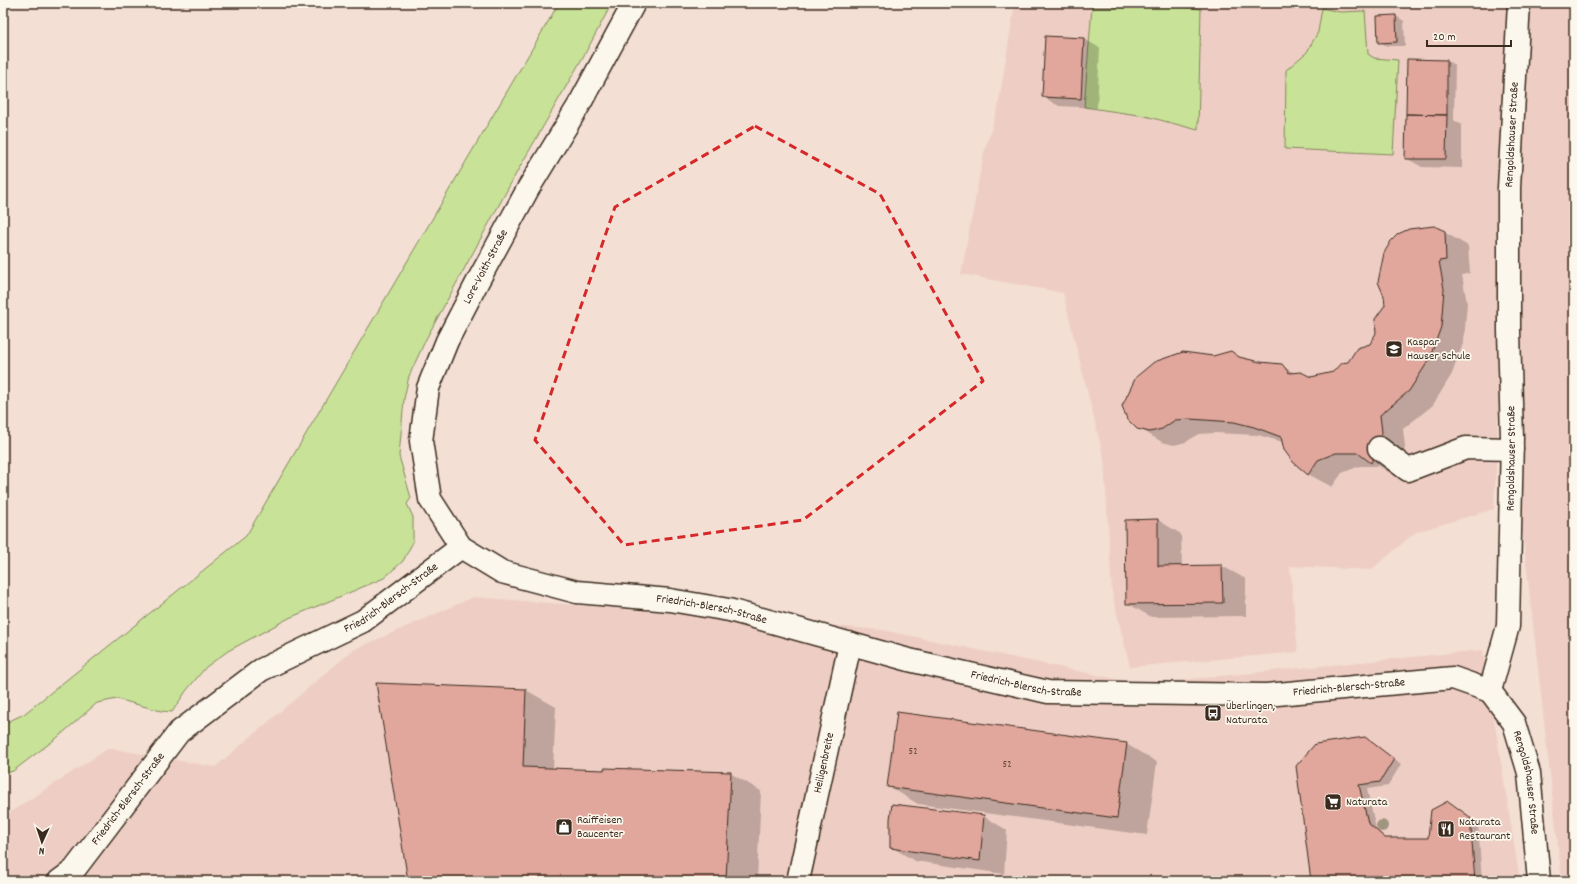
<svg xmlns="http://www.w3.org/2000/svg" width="1577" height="884" viewBox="0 0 1577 884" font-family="Dekko,sans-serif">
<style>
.built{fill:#eecec4}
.green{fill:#c8e298;stroke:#82865b}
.shadow{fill:#0003}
.building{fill:#e1a79d;stroke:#3b2a1e}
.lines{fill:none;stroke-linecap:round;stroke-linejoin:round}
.minor-casing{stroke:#3b2a1e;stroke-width:25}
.minor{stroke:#fbf7ec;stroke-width:22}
.tree{fill:#a19580}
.marked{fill:none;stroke:#d62828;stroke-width:3;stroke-dasharray:8 5;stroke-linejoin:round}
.labels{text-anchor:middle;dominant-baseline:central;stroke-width:3.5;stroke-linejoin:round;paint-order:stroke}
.number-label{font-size:10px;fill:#64493e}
.street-label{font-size:12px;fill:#3b2a1e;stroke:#fbf7ec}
.poi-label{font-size:12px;fill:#3b2a1e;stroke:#fbf7ec;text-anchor:start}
</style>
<rect width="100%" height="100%" fill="#f3dfd4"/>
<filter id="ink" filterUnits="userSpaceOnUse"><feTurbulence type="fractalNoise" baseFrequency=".025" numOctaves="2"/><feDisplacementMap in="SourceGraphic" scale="8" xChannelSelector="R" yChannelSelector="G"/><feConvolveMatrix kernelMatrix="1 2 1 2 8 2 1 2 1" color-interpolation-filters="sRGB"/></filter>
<g filter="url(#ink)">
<path class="built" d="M1015 3H1574V881H1562L1512 438 1509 198 1494 509 1416 532 1371 570 1290 566 1298 652 1130 667 1112 593 1104 459 1063 293 961 274 984 152 998 107Z
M474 597 883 630 1140 684 1483 650 1520 881H3V817L109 748 215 767 353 650Z"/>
<path class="green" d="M559 3H612L587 50 517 172 426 339 409 376 404 399 399 456 411 498 407 504 413 517V542L403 561 384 578 289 618 228 651 206 667 186 691 172 712 161 711 117 699 97 703 58 737 13 771 3 774V724L24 714 246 536Z
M1158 3 1201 9 1198 130 1145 116 1084 107 1092 7H1132Z
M1322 8 1340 12 1365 11 1368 54 1374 58 1398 60 1393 154 1285 149 1286 70 1307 52 1318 32Z"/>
<path class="shadow" d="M1396 16 1404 21 1405 46H1387L1379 42V17Z
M1046 37 1084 39 1100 48 1097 108 1059 106 1043 97Z
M1447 61 1455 65 1454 120 1462 125V168L1422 167 1406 158Z
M1444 232 1468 246 1470 273 1462 275 1467 303 1464 341 1452 374 1433 405 1403 429 1405 446 1403 462 1395 476 1379 466H1360L1342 473 1332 487 1308 474 1283 442 1279 441 1258 435 1215 433 1199 434 1186 442 1174 445 1162 442 1138 428 1213 357 1231 352 1244 359 1260 363 1281 365 1296 374 1311 378 1333 373 1349 363 1371 345Z
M1158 520 1181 534 1182 566H1222L1246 579V616L1151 617 1127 603Z
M526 690 556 707 553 769 730 773 761 791 757 881H409Z
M1365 738 1401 764 1388 786 1367 789 1376 829 1387 839H1429L1456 807 1478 823 1482 881H1312Z
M1126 744 1157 762 1147 835 918 804 888 786Z
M983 816 1007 830 1004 874 915 861 891 847Z"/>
<path class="building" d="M1396 15 1397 42 1378 43 1377 16Z
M1045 36 1084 38 1081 99 1042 97Z
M1407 59 1447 60V115L1406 114Z
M1406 114 1447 115 1446 159H1405Z
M1434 226 1445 231 1446 260 1439 261 1444 289 1441 327 1429 360 1409 391 1380 415 1382 432 1379 448 1371 463 1358 453H1336L1318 460 1308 475 1293 462 1284 450 1281 437 1254 427 1234 422 1190 419 1175 420 1162 429 1150 432 1137 429 1127 419 1122 406 1136 377 1154 362 1183 352 1213 356 1231 351 1239 357 1260 362 1282 364 1289 373 1301 372 1311 377 1333 372 1341 363 1348 362 1357 348 1370 344 1376 333 1375 319 1385 305 1384 296 1378 282 1384 253 1391 241 1398 234 1409 229Z
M1574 355V429H1573Z
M1158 519V566L1222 565 1223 603 1126 604 1125 520Z
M376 683 526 689 523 767 604 770V768L731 772 726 881H408Z
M897 712 1127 743 1117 818 887 787Z
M1365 737 1394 759 1380 782 1359 785 1368 823 1385 838H1428L1431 810 1448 801 1470 817 1475 881H1311L1296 766 1315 744Z
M892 804 984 815 980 861 890 848V819Z"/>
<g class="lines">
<g class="minor-casing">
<g id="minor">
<path id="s1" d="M634 3 579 105 528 189 479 279 447 341 428 388 421 441 430 499 461 547 502 572 577 592 670 600 729 610 909 660 1048 692 1266 695 1453 678 1490 691"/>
<path d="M1379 448 1408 470 1466 448 1512 449"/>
<path id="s2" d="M1490 691 1508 626 1512 438 1509 331V188L1519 3"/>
<path id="s3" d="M1490 691 1514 723 1529 773 1539 881"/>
<path id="s4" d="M59 881 74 870 179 732 261 670 363 621 461 547"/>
<path id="s5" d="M798 881 850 644"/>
</g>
</g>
<use href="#minor" class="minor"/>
</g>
<circle class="tree" cx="1382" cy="826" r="6"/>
</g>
<path class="marked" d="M755 126 880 194 983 381 803 520 624 545 535 440 615 207Z"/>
<defs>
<g id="school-square" transform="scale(0.9)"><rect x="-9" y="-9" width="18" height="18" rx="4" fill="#3b2a1e" stroke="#fbf7ec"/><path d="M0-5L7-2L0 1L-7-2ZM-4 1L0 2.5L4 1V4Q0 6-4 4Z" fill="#fff"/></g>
<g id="bus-square" transform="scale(0.9)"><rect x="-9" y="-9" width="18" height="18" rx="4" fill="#3b2a1e" stroke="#fbf7ec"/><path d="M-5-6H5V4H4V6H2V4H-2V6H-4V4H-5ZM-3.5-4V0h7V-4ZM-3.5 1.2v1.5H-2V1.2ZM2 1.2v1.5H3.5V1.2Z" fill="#fff"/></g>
<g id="supermarket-square" transform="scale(0.9)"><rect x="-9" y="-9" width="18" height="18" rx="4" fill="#3b2a1e" stroke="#fbf7ec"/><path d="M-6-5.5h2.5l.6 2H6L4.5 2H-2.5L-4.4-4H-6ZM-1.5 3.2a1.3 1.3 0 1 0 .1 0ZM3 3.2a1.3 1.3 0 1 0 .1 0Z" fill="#fff"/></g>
<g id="shop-square" transform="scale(0.9)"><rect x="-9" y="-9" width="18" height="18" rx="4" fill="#3b2a1e" stroke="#fbf7ec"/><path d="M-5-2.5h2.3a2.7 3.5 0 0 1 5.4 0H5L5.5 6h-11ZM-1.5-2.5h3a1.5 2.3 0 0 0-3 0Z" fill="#fff"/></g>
<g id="restaurant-square" transform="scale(0.9)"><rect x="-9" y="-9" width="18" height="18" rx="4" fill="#3b2a1e" stroke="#fbf7ec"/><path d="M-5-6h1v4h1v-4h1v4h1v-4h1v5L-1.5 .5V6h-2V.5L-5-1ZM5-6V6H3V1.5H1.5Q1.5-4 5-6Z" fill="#fff"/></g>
</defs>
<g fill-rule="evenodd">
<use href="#school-square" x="1394" y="349"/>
<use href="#bus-square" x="1213" y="713"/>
<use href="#supermarket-square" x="1333" y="802"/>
<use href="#shop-square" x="564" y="827"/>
<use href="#restaurant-square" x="1446" y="829"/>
</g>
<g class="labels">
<g class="number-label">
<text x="913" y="752">52</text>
<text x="1007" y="765">52</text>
</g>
<g class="street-label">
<text stroke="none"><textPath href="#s2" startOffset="559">Rengoldshauser Straße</textPath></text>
<text transform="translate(486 267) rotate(-62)">Lore-Voith-Straße</text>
<text stroke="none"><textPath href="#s2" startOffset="235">Rengoldshauser Straße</textPath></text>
<text stroke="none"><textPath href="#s4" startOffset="444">Friedrich-Blersch-Straße</textPath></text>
<text stroke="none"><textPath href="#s1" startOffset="868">Friedrich-Blersch-Straße</textPath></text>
<text stroke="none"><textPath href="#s1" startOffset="1192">Friedrich-Blersch-Straße</textPath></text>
<text stroke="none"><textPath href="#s1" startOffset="1516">Friedrich-Blersch-Straße</textPath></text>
<text stroke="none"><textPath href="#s5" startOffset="121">Heiligenbreite</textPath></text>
<text stroke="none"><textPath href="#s3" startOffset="101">Rengoldshauser Straße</textPath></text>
<text stroke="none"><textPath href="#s4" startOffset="108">Friedrich-Blersch-Straße</textPath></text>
</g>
<g class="poi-label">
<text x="1407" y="342">Kaspar<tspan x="1407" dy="14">Hauser Schule</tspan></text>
<text x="1226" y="706">Überlingen,<tspan x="1226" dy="14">Naturata</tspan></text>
<text x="1346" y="802">Naturata</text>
<text x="577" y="820">Raiffeisen<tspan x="577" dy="14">Baucenter</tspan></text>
<text x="1459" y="822">Naturata<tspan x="1459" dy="14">Restaurant</tspan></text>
</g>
</g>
<rect width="1577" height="884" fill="none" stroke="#fbf7ec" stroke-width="16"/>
<rect x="8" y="8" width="1561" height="868" fill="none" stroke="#3b2a1e" stroke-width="1.5" filter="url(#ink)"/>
<g transform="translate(42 842) rotate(183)" stroke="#fbf7ec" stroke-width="3" paint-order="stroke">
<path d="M0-3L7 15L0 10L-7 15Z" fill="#3b2a1e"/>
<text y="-6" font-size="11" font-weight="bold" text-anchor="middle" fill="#3b2a1e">N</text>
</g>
<path d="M1427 40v6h84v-6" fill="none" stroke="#3b2a1e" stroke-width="2"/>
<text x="1433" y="40" font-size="12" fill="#3b2a1e" stroke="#fbf7ec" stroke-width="3" paint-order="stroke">20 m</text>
</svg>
